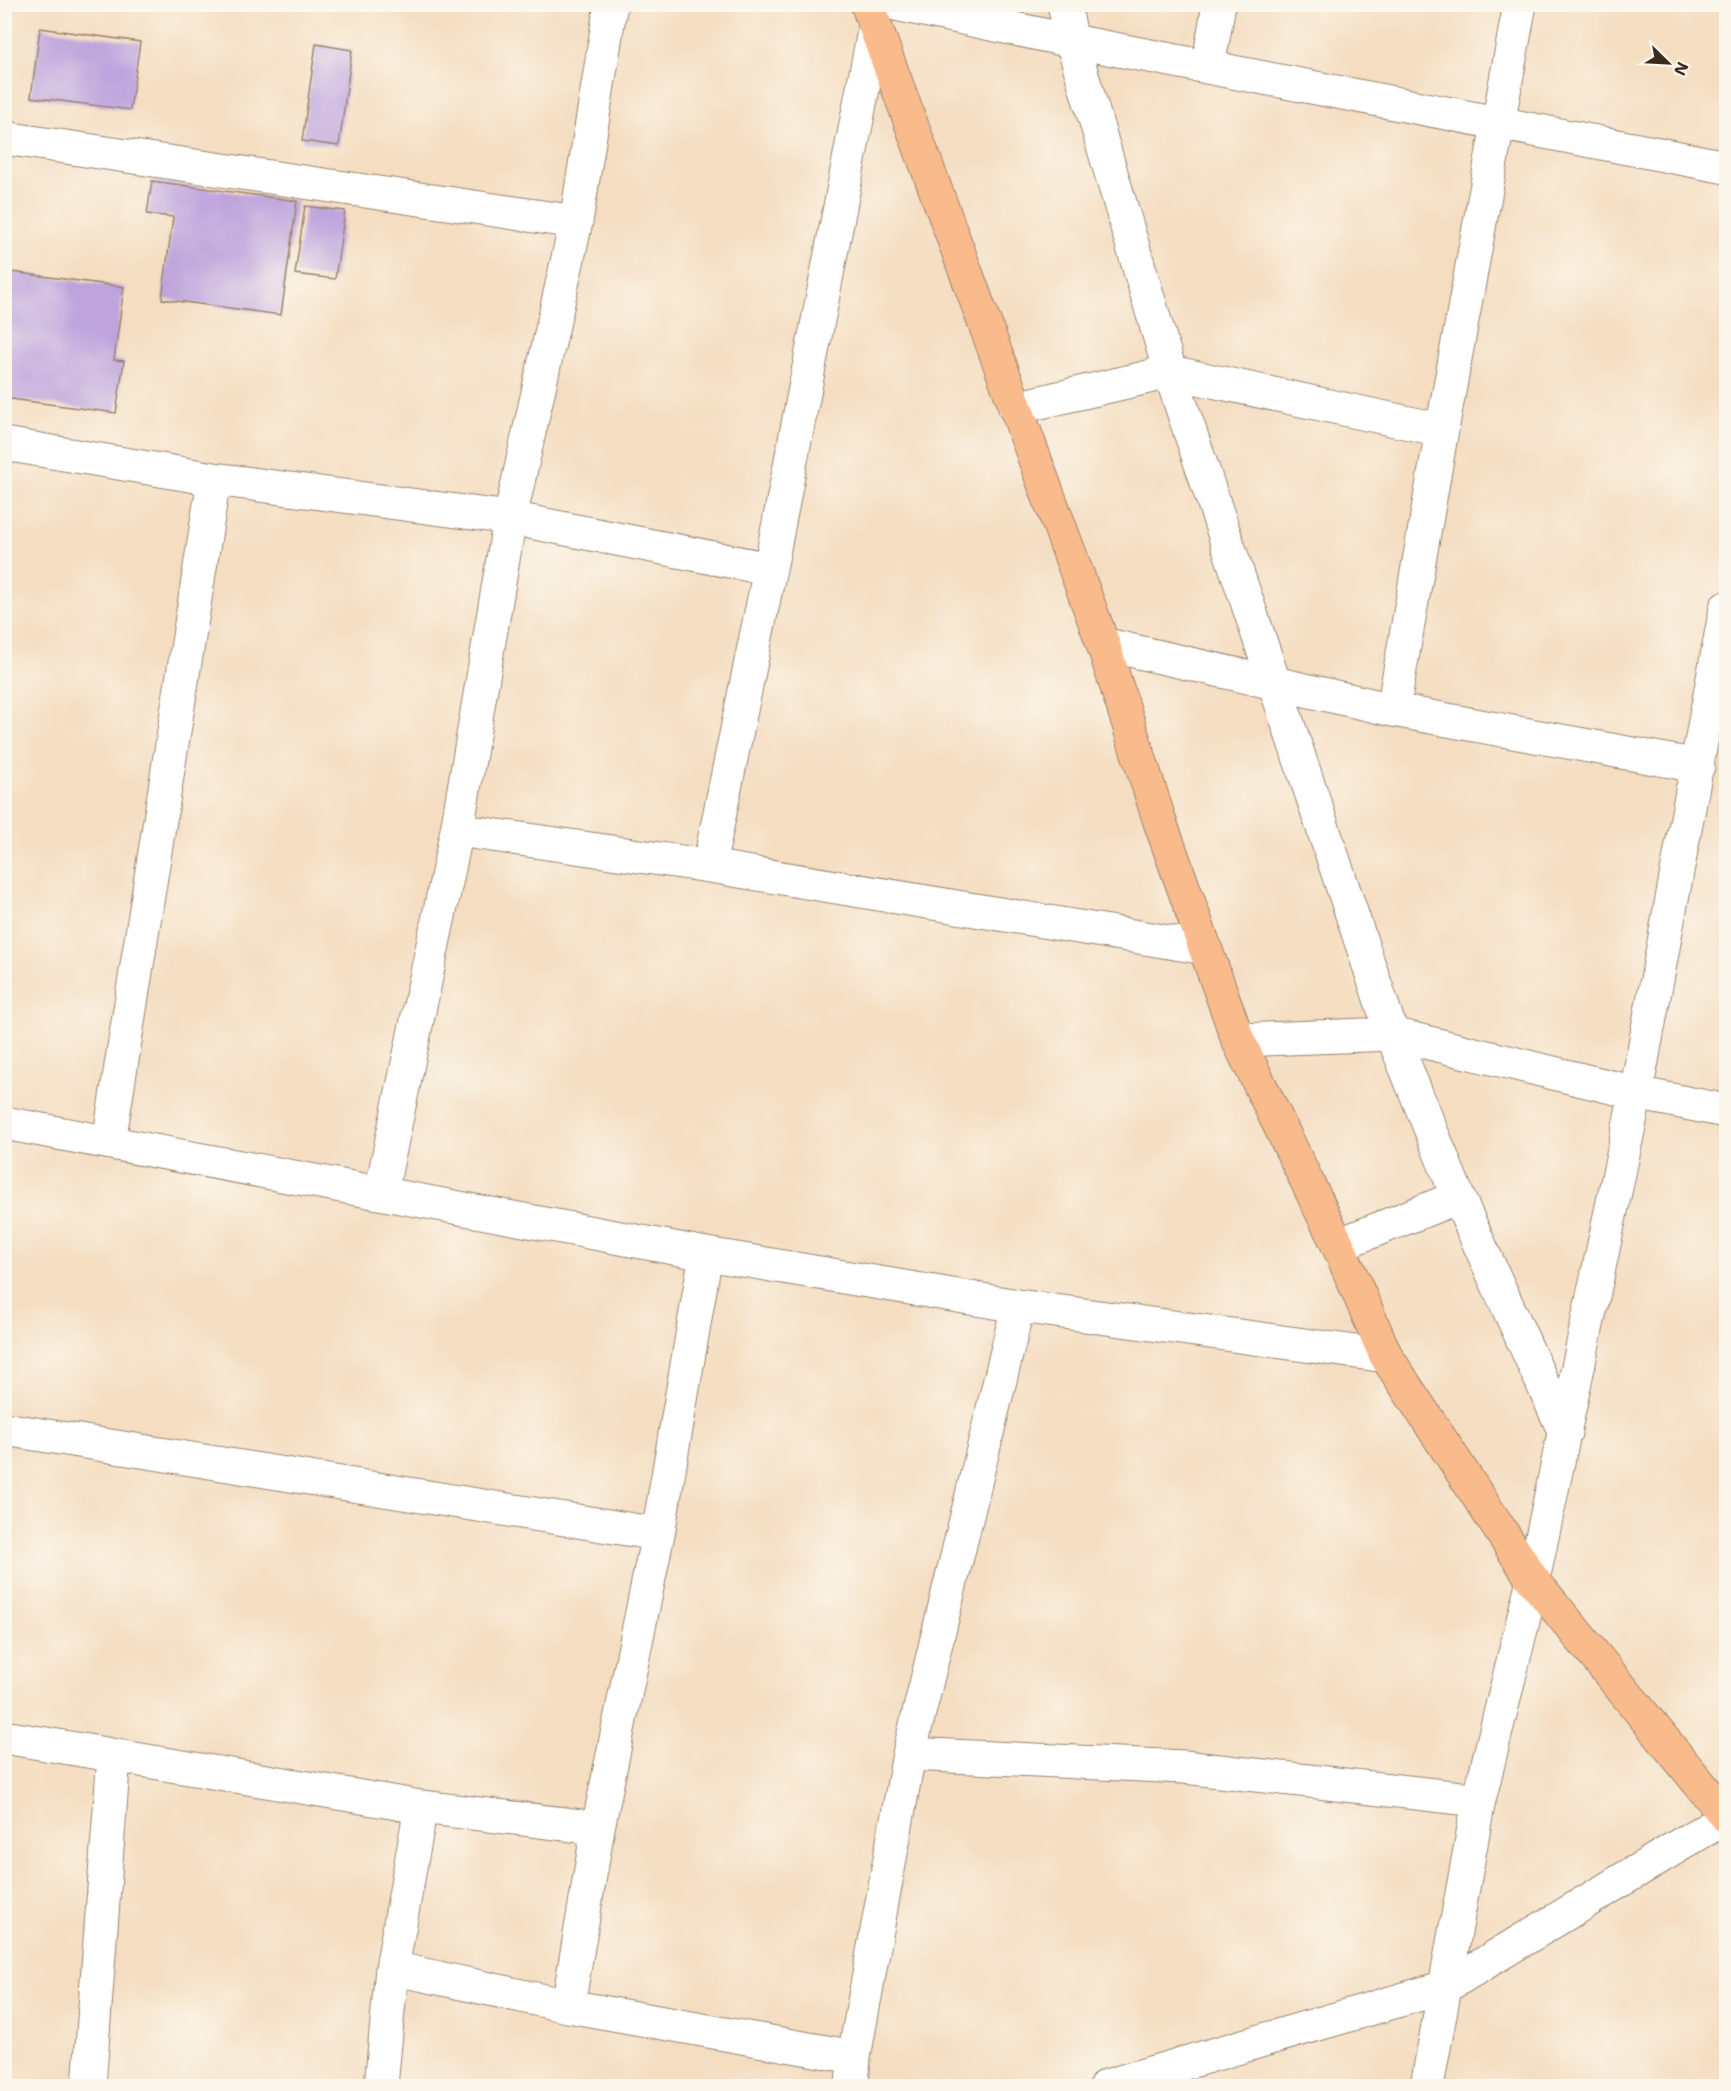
<svg xmlns="http://www.w3.org/2000/svg" width="1731" height="2091" viewBox="0 0 1731 2091" font-family="'Shantell Sans',sans-serif">
<style>
.building{fill:#bea3dd}
.lines{fill:none;stroke-linecap:round;stroke-linejoin:round}
.minor-casing{stroke:#98846f;stroke-width:35}
.major-casing{stroke:#98846f;stroke-width:35}
.minor{stroke:#fff;stroke-width:33}
.major{stroke:#fabb8c;stroke-width:33}
</style>
<rect width="100%" height="100%" fill="#fbf7ec"/>
<filter id="ink" filterUnits="userSpaceOnUse"><feTurbulence type="fractalNoise" baseFrequency=".0167" numOctaves="2"/><feDisplacementMap in="SourceGraphic" scale="12" xChannelSelector="R" yChannelSelector="G"/><feConvolveMatrix kernelMatrix="1 2 1 2 8 2 1 2 1" color-interpolation-filters="sRGB"/></filter>
<filter id="wash" filterUnits="userSpaceOnUse"><feTurbulence type="fractalNoise" baseFrequency=".008" numOctaves="4" result="noise"/><feDisplacementMap in="SourceGraphic" scale="24" xChannelSelector="R" yChannelSelector="G"/><feGaussianBlur stdDeviation="1.35" result="paint"/><feColorMatrix in="noise" values="0 0 0 0 0 0 0 0 0 0 0 0 0 0 0 0 0 1.4 0 .05"/><feComposite in="paint" operator="in"/></filter>
<g filter="url(#wash)">
<rect width="100%" height="100%" fill="#f4ddc0"/>
<g id="blocks">
<path class="building" d="M40 28 140 42 130 110 31 97Z
M316 44 352 50 339 146 302 141Z
M152 181 297 201 281 315 162 299 173 217 147 214Z
M305 206 345 211 335 279 295 274Z
M4 271 124 287 114 360 124 361 116 413 4 398Z"/>
</g>
</g>
<g filter="url(#ink)">
<use href="#blocks" fill-opacity="0" stroke="#98846f" stroke-width="1.5"/>
<g class="lines">
<g class="minor-casing">
<path id="minor" d="M896 4 1072 41 1726 167
M1064 4 1072 41 1170 372 1392 1034 1458 1197 1565 1433
M1208 67 1219 4
M4 138 576 222
M1015 408 1170 372 1442 430
M4 444 214 479 510 518 770 569
M1103 644 1393 710 1698 766
M1393 710 1442 430 1520 4
M457 830 709 866 1205 948
M709 866 770 569 875 26
M1238 1040 1392 1034 1636 1093 1726 1111
M4 1123 706 1254 1018 1306 1386 1356
M109 1142 214 479
M381 1192 457 830 510 518 576 222 611 4
M1338 1245 1458 1197
M4 1429 658 1534
M4 1737 421 1807 598 1828
M909 1754 1184 1767 1479 1800
M392 1968 568 2006 854 2057
M568 2006 598 1828 658 1534 706 1254
M89 2086 114 1756
M381 2086 392 1968 421 1807
M852 2086 854 2057 909 1754 1018 1306
M1106 2086 1445 1987 1726 1817
M1427 2086 1479 1800 1533 1580 1636 1093 1726 608"/>
</g>
<g class="major-casing">
<path id="major" d="M867 4 1103 644 1160 822 1238 1040 1338 1245 1386 1356 1533 1580 1726 1816"/>
</g>
<use href="#minor" class="minor"/>
<use href="#major" class="major"/>
</g>
</g>
<rect width="1731" height="2091" fill="none" stroke="#fbf7ec" stroke-width="24"/>
<g transform="translate(1668 63) rotate(114)" stroke="#fbf7ec" stroke-width="4.5" paint-order="stroke">
<path d="M0-4.5L10 22L0 15L-10 22Z" fill="#3b2a1e"/>
<text y="-9" font-size="16" font-weight="bold" text-anchor="middle" fill="#3b2a1e">N</text>
</g>
</svg>
